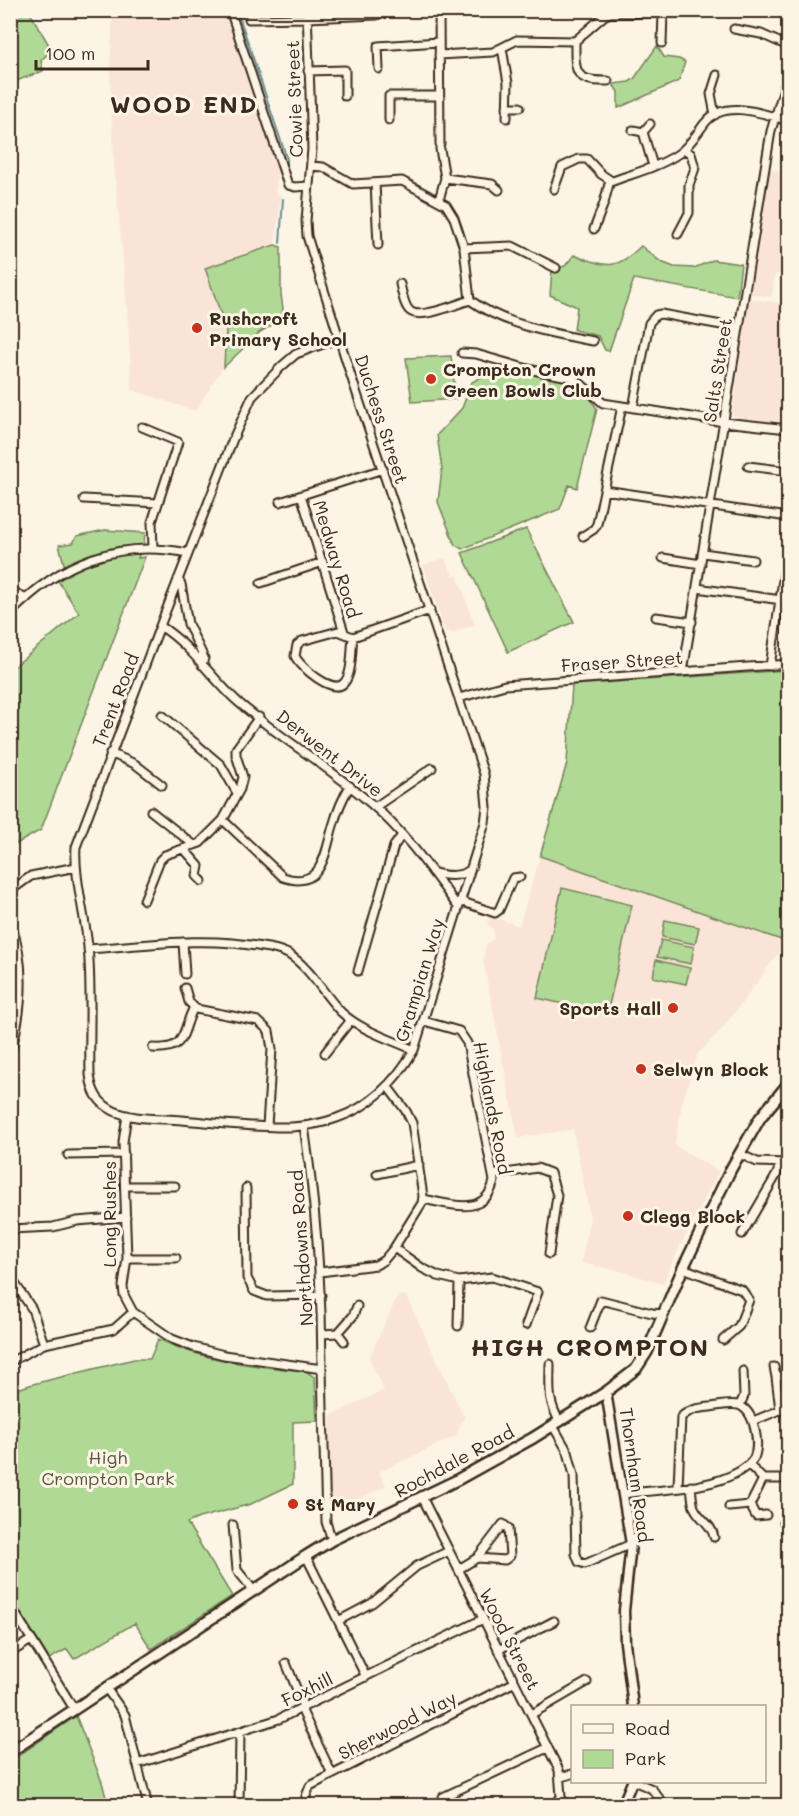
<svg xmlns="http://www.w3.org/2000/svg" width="799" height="1816" viewBox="0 0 799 1816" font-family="Mali,sans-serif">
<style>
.built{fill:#fae4d8}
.green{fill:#b0d996;stroke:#76825a;stroke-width:1.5}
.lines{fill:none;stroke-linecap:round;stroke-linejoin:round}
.stream{stroke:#678f95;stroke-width:2}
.minor-casing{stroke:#3b2a1e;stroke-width:11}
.tertiary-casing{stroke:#3b2a1e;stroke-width:13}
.secondary-casing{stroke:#3b2a1e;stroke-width:14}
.minor{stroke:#fcf5e5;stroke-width:7}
.tertiary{stroke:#fcf5e5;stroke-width:8}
.secondary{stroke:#fcf5e5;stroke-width:9}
.poi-dot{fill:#c8321e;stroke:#fcf5e5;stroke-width:2}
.labels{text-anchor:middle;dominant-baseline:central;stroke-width:6;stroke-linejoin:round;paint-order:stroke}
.street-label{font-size:18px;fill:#3b2a1e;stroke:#fcf5e5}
.poi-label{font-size:18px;font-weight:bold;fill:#3b2a1e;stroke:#fcf5e5;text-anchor:start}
.park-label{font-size:18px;fill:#58563c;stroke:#fcf5e5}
.district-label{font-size:24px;font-weight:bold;letter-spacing:1.5px;fill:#3b2a1e;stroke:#fcf5e5}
</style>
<rect width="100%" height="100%" fill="#fcf5e5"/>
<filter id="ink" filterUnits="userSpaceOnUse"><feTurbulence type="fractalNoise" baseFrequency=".0167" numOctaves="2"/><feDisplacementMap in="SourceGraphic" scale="12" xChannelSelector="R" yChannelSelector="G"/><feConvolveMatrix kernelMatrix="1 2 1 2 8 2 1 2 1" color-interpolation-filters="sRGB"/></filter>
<g filter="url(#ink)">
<path class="built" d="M113 11H225L278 170 275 194 281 196 275 245 281 247V294L283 309 281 320 260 332 221 370 196 411 132 390 126 294 114 164 110 73Z
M770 169 788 173V275L775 274 772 297 750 294Z
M749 299 788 304V424L732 416Z
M445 558 453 576 457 575 475 625 452 633 445 631 423 565Z
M540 856 787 942 723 1028 698 1054 682 1103 675 1146 719 1171 675 1256 663 1284 620 1271 581 1263 590 1218 573 1129 518 1138 483 960 486 944 493 939 494 934 491 926 487 924 489 915 519 926Z
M398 1295 406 1296 464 1417 456 1436 379 1472 386 1486 331 1513 330 1416 384 1390 369 1358Z"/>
<path class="green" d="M11 10 29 11 52 50 41 60 43 71 11 83Z
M657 46 664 57 679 59 685 62 679 81 618 108V92L613 84 629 82 634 79Z
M275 245 281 247V294L283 309 281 320 260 332 224 367 226 329 205 268Z
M641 246 661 262 674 267 694 268 713 260 741 264 737 297 634 279 609 351 605 350 598 336 574 330 577 307 550 295 552 269 565 266 574 255C606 266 615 272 641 246Z
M451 356 456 399 412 402 406 358Z
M522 370 569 379 590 398 597 409 577 488 569 485 560 509 462 549 455 545 438 502 442 469 437 435 462 408 472 382 489 373Z
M526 529 574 622 508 652 462 553Z
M105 530 145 533 144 543 138 558 145 557 41 830 11 847V669L79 613 58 581 67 575 59 545 73 543 77 536Z
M788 670V937L787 942 540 856 567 763 572 685Z
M562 888 632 905 607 1014 537 998Z
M665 920 699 927 695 944 662 937Z
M661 940 694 947 691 964 657 957Z
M656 960 690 968 686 984 653 977Z
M158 1339C204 1361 256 1367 306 1371L315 1378 317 1421 293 1422V1484L251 1504 199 1518 187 1523 232 1596 151 1649 135 1623 74 1659 67 1649 49 1659 17 1607 11 1590V1391L33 1384 134 1359H150Z
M76 1716 102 1782 108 1805H11V1761Z"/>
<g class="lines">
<path class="stream" d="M237 10 287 159V167
M280 243 283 199"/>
<g class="minor-casing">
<path id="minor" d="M230 10 288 185 295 187 309 186
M307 10 312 149 306 221 307 236 351 376 484 774 487 807 485 823 414 1050C396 1081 372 1106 337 1118 323 1123 307 1126 292 1127 256 1128 218 1123 182 1120 161 1118 134 1120 114 1111 98 1103 92 1092 90 1075 89 1032 92 989 88 947 85 914 74 878 76 847L160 626 233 439 252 397 282 366 296 354 339 338
M439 10 440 144
M249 19 307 18 377 15
M734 29 761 34 788 46
M575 41 605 15 611 13H704L709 10
M575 41C575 71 573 82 608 81
M662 43 663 13
M502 48 508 83 507 118
M439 55 493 52 517 40 575 41
M379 69 378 46 439 42
M308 71 345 70V96
M507 107H520
M715 115 711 94 717 75
M389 120V96H439
M633 130 643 132 650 124
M643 132 653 166
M311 166 323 167 353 184 402 181 446 205 454 218 464 248 470 300C502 324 554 334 593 341
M445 178 492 184 499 190
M610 180 613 181C635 173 658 167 678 154 689 147 697 133 705 123 724 98 765 114 788 121
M375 183 378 245
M554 189 562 167 579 159H587L601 174 610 180
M439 200 445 178 440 149
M594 229 604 203 610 180
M678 234 689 213V185L695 168 691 154 684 149
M464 248 512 246 556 268
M400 284C402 292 404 306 410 311 420 320 457 304 470 300
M462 353 476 354 528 369 574 378 603 403 724 422 788 429
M633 408 649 323 656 315 661 314 738 328
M142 427 178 442 152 522 153 549
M748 466 788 471
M604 490 788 517
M301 495 344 632
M84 499 158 503
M280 502 383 469
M583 536 594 529 597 524 622 406
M703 553 753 560
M663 558 701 564
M178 579 181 584 188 624 204 658 202 665
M261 583 323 562
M697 588 781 600
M10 590 26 599
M10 614C60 562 117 539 188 553
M656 617 692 622
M160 626C191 645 211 678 238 702 280 738 328 766 369 802 404 831 431 870 458 907
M338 631 353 637C351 650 353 673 344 683 333 695 300 667 295 656L297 645 302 641Z
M353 637 430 610
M770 666 788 547
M683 672 771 131 788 75
M459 698 505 685 788 664
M162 715 221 765 237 793
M110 753 135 764 162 785
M375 807 432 768
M151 811 194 845
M223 820 283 877C323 891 325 852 333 826 337 812 342 799 350 786
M184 849 199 866 197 876 202 881
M432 872C445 876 458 878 470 870
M10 891 31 876 76 867
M144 900 160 860 165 855 200 843 223 820 240 789 243 777 236 755V749L259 717
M460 901 495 913 499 910 513 878 520 877
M10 922C27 964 22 1013 10 1055
M183 942 185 974
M88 949C146 945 205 936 262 947 271 948 280 950 288 954 311 968 323 994 341 1012 360 1030 390 1039 414 1050
M358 971 394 846 402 835
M185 988 189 1002 196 1009 258 1021 269 1031 272 1049 267 1126
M153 1048C188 1050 181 1032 194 1007
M325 1053 351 1020
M127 1115 123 1142 127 1258 123 1286 124 1295 133 1312 172 1339 193 1347 224 1355 322 1369 326 1522 332 1540
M304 1126C316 1207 322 1287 322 1369
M740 1154 757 1162 788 1163
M68 1155 124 1154
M377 1174 419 1165
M493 1175 537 1168 550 1173 557 1195 549 1254
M125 1186H175
M246 1188 247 1278 254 1291 267 1296 321 1295
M423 1199C451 1204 485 1218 494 1181L467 1043 459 1031 424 1021
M10 1229 53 1227 77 1221 126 1217
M742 1234 777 1174 780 1164
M394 1248 422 1268 438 1276 459 1281 492 1277 538 1292 526 1325
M127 1258H176
M683 1268 742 1290 749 1300 739 1326 723 1340
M320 1272 376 1265 384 1260 394 1248 422 1203 423 1196 412 1123 406 1111 388 1087
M10 1276 32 1309 44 1344
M458 1326 459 1281
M590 1328 601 1300 652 1313 663 1314
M338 1333 344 1341
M322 1334 338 1333 353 1316 357 1306
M10 1362 44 1344 114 1329 133 1312
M550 1364C550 1387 547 1401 560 1422
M774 1367 776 1377 788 1374
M776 1377 780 1410
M740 1405 744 1396 743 1371
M753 1421 780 1410 788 1412
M553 1426 568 1452 574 1475 576 1554 579 1562 585 1564 631 1544
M749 1465 763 1479H782L788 1480
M691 1486C692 1493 692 1501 694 1507 699 1519 712 1524 714 1537
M623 1494C661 1489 708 1490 740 1471 746 1467 751 1463 754 1458 760 1444 755 1410 738 1405 730 1403 719 1406 710 1407 699 1408 690 1409 681 1417L678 1487
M422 1497 559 1770 561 1797
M750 1505 756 1516 766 1515
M729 1507 750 1505 763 1479
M784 1522 788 1519
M233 1525 237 1570 254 1591
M306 1556 366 1677
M459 1569 477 1558 505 1560 510 1556 508 1528 503 1524 477 1558
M10 1598 12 1608 74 1709
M338 1621 372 1603 417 1566 449 1551
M498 1650 554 1621
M10 1653 31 1640
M286 1663 301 1700 303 1713 332 1774
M106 1688 125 1715 148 1806
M532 1714 587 1682
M137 1764 279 1719 483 1619
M561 1777 572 1774
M636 1782 652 1789 665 1806
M443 1797 547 1748
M561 1797 564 1803 569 1806
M239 1806 240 1732
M306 1806V1796L310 1786 515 1682
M554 1806 561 1797"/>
</g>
<g class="tertiary-casing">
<path id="tertiary" d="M606 1392 631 1544 624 1611 625 1643 633 1706
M622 1806 632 1782"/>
</g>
<g class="secondary-casing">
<path id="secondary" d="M10 1752 306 1556 332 1540 457 1480 533 1438 606 1392 636 1369 647 1352 683 1268 731 1169 760 1118 788 1084"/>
</g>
<use href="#minor" class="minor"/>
<use href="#tertiary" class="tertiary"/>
<use href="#secondary" class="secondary"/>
</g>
</g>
<g class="poi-dot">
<circle cx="197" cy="328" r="6"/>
<circle cx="431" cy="379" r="6"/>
<circle cx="673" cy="1008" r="6"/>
<circle cx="641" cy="1069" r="6"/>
<circle cx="628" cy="1216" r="6"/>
<circle cx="293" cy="1504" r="6"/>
</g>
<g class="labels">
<g class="street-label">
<text transform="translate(294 99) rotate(-92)">Cowie Street</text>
<text transform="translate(717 370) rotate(-81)">Salts Street</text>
<text transform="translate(382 419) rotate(72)">Duchess Street</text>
<text transform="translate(337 559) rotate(73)">Medway Road</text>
<text transform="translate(622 661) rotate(-4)">Fraser Street</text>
<text transform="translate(115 700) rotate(-69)">Trent Road</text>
<text transform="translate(330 753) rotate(38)">Derwent Drive</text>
<text transform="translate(419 980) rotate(-73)">Grampian Way</text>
<text transform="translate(493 1108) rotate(79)">Highlands Road</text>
<text transform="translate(109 1214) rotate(-90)">Long Rushes</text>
<text transform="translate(301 1248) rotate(-94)">Northdowns Road</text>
<text transform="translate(454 1461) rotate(-28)">Rochdale Road</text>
<text transform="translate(636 1475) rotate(82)">Thornham Road</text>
<text transform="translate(510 1639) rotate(63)">Wood Street</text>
<text transform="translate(307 1689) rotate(-26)">Foxhill</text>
<text transform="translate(397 1725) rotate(-27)">Sherwood Way</text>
</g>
<g class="poi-label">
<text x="209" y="318">Rushcroft<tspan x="209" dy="21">Primary School</tspan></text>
<text x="443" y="369">Crompton Crown<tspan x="443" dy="21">Green Bowls Club</tspan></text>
<text x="661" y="1008" text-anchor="end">Sports Hall</text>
<text x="653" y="1069">Selwyn Block</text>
<text x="640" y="1216">Clegg Block</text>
<text x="305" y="1504">St Mary</text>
</g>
<g class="park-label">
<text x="108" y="1457">High<tspan x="108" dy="21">Crompton Park</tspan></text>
</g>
<g class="district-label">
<text x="184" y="103">WOOD END</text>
<text x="590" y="1346">HIGH CROMPTON</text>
</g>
</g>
<rect width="799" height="1816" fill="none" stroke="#fcf5e5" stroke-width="36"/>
<rect x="18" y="18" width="763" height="1780" fill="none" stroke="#3b2a1e" stroke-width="2" filter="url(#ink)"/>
<rect x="571" y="1705" width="195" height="78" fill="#fcf5e5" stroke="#afa495" stroke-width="1.5"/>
<rect x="583" y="1724" width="30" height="9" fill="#fcf5e5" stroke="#afa495" stroke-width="1.5"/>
<text x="625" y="1735" font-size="18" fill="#3b2a1e">Road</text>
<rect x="583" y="1750" width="30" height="18" fill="#b0d996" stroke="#afa495" stroke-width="1.5"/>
<text x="625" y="1765" font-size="18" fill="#3b2a1e">Park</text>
<path d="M36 60v9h112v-9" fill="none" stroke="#3b2a1e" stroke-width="3"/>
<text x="45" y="60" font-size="18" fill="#3b2a1e" stroke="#fcf5e5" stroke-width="4.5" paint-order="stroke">100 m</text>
</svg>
